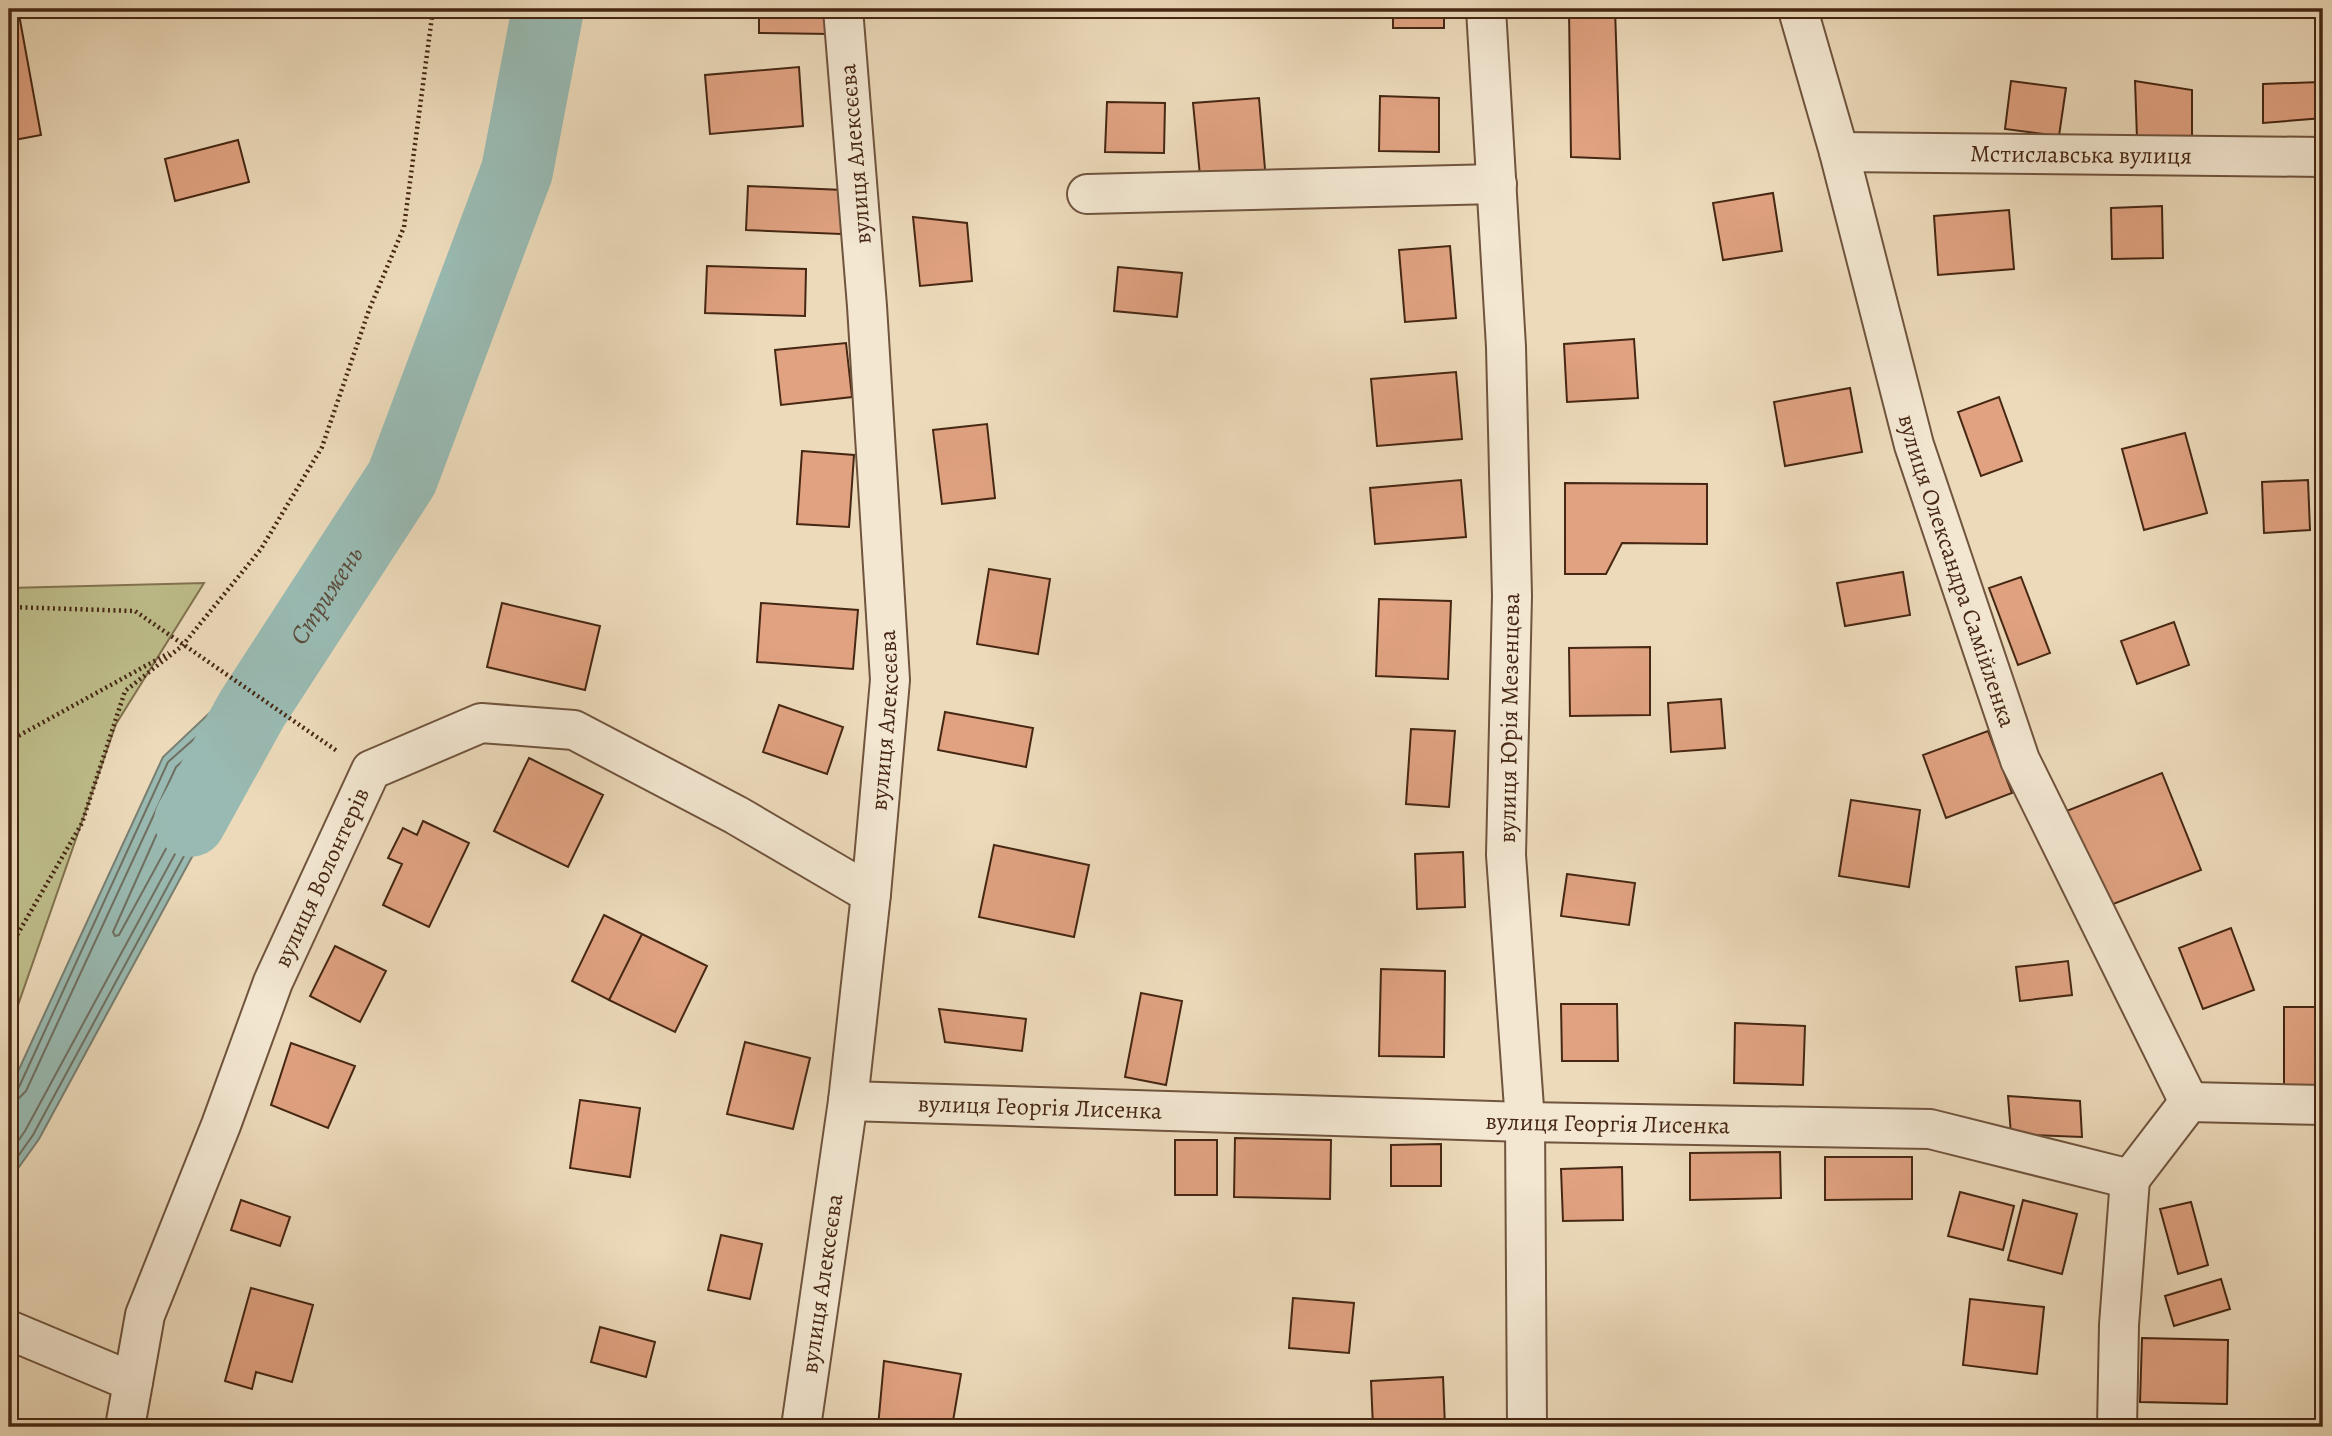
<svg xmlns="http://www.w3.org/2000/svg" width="2332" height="1436" viewBox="0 0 2332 1436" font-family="Alegreya,serif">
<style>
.green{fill:#bebe8b;stroke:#82724f;stroke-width:2}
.water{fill:#99bab2;stroke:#787f72;stroke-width:2}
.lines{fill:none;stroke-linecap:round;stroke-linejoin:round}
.shore{stroke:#707062;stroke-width:2}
.river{stroke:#99bab2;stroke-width:72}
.building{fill:#e0a281;stroke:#462713;stroke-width:2}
.minor-casing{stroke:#70543d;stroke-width:42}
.path{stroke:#462713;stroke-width:4.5;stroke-dasharray:2 3.5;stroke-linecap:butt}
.minor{stroke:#f3e7d2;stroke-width:38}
.labels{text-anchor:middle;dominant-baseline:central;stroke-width:5;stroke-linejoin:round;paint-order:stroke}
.street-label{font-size:24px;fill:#462713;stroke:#f3e7d2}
.water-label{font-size:26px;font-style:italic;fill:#5b4c3b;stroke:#f3e7d2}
</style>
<rect width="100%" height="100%" fill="#ecdaba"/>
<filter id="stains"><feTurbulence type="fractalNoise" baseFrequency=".00286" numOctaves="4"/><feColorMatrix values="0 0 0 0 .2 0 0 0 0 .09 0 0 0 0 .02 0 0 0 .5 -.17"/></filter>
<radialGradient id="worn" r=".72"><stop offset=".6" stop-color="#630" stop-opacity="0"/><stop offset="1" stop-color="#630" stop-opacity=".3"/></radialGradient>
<path class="green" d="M204 583 116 724 9 1031V588Z"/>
<path class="water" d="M238 686V772L39 1139 9 1181V1091L163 757Z"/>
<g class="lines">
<path class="shore" d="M209 752 211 766 119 935 115 936 113 932 184 773Z
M9 1092 18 1089 31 1061 168 762 229 708 230 771 33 1135 9 1169
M9 1101 18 1099 26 1091 176 767 220 728 221 769 25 1131 9 1154"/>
<path class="river" id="s1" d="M190 821 252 709 402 478 517 171 548 9"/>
</g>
<path class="building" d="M9 9H18L41 135 9 141Z
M759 9H830V34L759 33Z
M1393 9H1444V28H1393Z
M1569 9H1615L1620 159 1571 157Z
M799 67 803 126 710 134 705 75Z
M2011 81 2066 88 2059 136 2005 129Z
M2135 81 2192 90V138H2137Z
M2320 82 2323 118 2263 123V84Z
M1380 96 1439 98V152L1379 151Z
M1259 98 1266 181 1201 186 1193 103Z
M1107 102 1165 103 1164 153 1105 152Z
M238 140 249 182 175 201 165 159Z
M748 186 843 190 841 234 746 230Z
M1773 193 1782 251 1723 260 1713 203Z
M2162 206 2163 258 2112 259 2111 208Z
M2009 210 2014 269 1938 275 1934 216Z
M913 217 967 223 972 281 920 286Z
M1450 246 1456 318 1405 322 1399 250Z
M707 266 806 269 805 316 705 313Z
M1118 267 1182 273 1177 317 1114 311Z
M1634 339 1638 398 1567 402 1564 344Z
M846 343 852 397 781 405 775 350Z
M1456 372 1462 439 1377 446 1371 379Z
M1850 388 1862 452 1785 466 1774 402Z
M1999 397 2022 461 1981 476 1958 412Z
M987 424 995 498 942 504 933 430Z
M2185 433 2207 513 2144 530 2122 449Z
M802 451 854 455 849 527 797 524Z
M1461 480 1466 537 1375 544 1370 488Z
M2308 480 2310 530 2264 533 2262 482Z
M1565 483 1707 484V544L1622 543 1606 574H1565Z
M989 569 1050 579 1038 654 977 644Z
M1903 572 1910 615 1845 626 1837 583Z
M2021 577 2050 653 2018 665 1989 588Z
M1379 599 1451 601 1448 679 1376 676Z
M502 603 600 626 585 690 487 667Z
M761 603 858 610 853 669 757 662Z
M2174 622 2189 665 2137 684 2121 641Z
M1650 647V715L1570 716 1569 648Z
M1721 699 1725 748 1671 752 1668 703Z
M779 705 843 727 827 774 763 752Z
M945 712 1033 728 1026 767 938 750Z
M1411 729 1455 731 1449 807 1406 804Z
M1988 731 2012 793 1946 818 1923 755Z
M529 758 603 795 568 867 494 831Z
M2162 773 2201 870 2103 908 2064 812Z
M1851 800 1920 810 1909 887 1839 876Z
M423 821 469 843 429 927 383 905 402 864 388 858 403 828 417 835Z
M994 845 1089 865 1074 937 979 917Z
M1463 852 1465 907 1417 909 1415 854Z
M1567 874 1635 883 1629 925 1561 916Z
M604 915 642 934 609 1000 572 981Z
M2231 928 2254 990 2203 1009 2179 948Z
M642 934 707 966 675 1032 609 1000Z
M335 946 386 971 360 1022 310 996Z
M2068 961 2072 995 2020 1001 2016 967Z
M1381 969 1445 971 1444 1057 1379 1056Z
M1141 993 1182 1001 1166 1085 1125 1077Z
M1561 1004H1617L1618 1061H1562Z
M2284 1007H2323V1085H2284Z
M939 1009 1026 1019 1022 1051 945 1042Z
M1735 1023 1805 1026 1803 1085 1734 1083Z
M745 1042 810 1058 793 1129 727 1114Z
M291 1043 355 1066 328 1128 271 1105Z
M2008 1096 2080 1101 2082 1137 2011 1134Z
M580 1100 640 1108 630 1177 570 1168Z
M1235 1138 1331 1140 1330 1199 1234 1197Z
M1175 1140H1217V1195H1175Z
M1441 1144V1186H1391V1145Z
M1780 1152 1781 1198 1690 1200V1153Z
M1825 1157H1912V1199L1825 1200Z
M1622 1167 1623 1220 1563 1221 1561 1169Z
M1960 1192 2014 1206 2003 1250 1948 1236Z
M241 1200 290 1217 280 1246 231 1230Z
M2023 1200 2077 1214 2062 1274 2008 1260Z
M2191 1202 2208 1265 2178 1274 2160 1209Z
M721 1235 762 1244 750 1299 708 1290Z
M2221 1279 2230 1309 2174 1326 2165 1296Z
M251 1288 313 1305 292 1382 256 1372 252 1389 225 1381Z
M1293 1298 1354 1303 1349 1353 1289 1348Z
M1970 1299 2044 1307 2037 1374 1963 1365Z
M600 1327 655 1342 646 1377 591 1362Z
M2142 1338 2228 1340 2227 1404 2140 1402Z
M884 1361 961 1374 952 1427H878Z
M1443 1377 1445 1427H1373L1371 1381Z"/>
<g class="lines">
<g class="minor-casing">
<g id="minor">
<path d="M1486 9 1506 347 1512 596 1506 855 1525 1122 1527 1427"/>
<path id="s2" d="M1798 10 1839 152 1914 445 2020 760 2189 1102"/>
<path id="s3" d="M1839 152 2323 157"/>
<path d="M1087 194 1497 184"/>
<path id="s4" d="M848 1101 1525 1122 1930 1129 2130 1179 2189 1102 2323 1105"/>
<path d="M9 1330 133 1382"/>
<path id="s5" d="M125 1427 145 1315 221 1125 273 982 371 770 481 723 574 730 736 815 871 894"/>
<path id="s6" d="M801 1427 848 1101 871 894 890 680 867 306 843 9"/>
<path d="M2117 1427 2119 1325 2130 1179"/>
</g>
</g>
<path class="path" d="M9 607 135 611 337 751
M9 741 169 653
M9 949 82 823 125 691 182 646 261 549 322 447 369 310 404 227 433 9"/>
<use href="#minor" class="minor"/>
</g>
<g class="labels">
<g class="street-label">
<text transform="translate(855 154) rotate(-95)">вулиця Алексєєва</text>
<text stroke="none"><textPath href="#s3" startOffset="242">Мстиславська вулиця</textPath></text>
<text stroke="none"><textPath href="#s2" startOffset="583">вулиця Олександра Самійленка</textPath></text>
<text transform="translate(1509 718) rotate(-89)">вулиця Юрія Мезенцева</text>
<text stroke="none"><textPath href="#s6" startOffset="712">вулиця Алексєєва</textPath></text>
<text stroke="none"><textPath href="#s5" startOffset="586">вулиця Волонтерів</textPath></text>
<text stroke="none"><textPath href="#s4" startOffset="192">вулиця Георгія Лисенка</textPath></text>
<text stroke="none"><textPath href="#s4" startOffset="760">вулиця Георгія Лисенка</textPath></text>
<text stroke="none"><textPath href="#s6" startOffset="145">вулиця Алексєєва</textPath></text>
</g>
<g class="water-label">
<text stroke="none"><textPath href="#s1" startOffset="264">Стрижень</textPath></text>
</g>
</g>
<rect width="2332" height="1436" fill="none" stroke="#ecdaba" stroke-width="35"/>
<rect x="10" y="10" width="2311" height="1415" fill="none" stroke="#462713" stroke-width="3.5"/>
<rect x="18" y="18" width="2297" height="1401" fill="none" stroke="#462713" stroke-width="2"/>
<rect width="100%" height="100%" filter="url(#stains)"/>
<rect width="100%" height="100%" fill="url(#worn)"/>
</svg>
